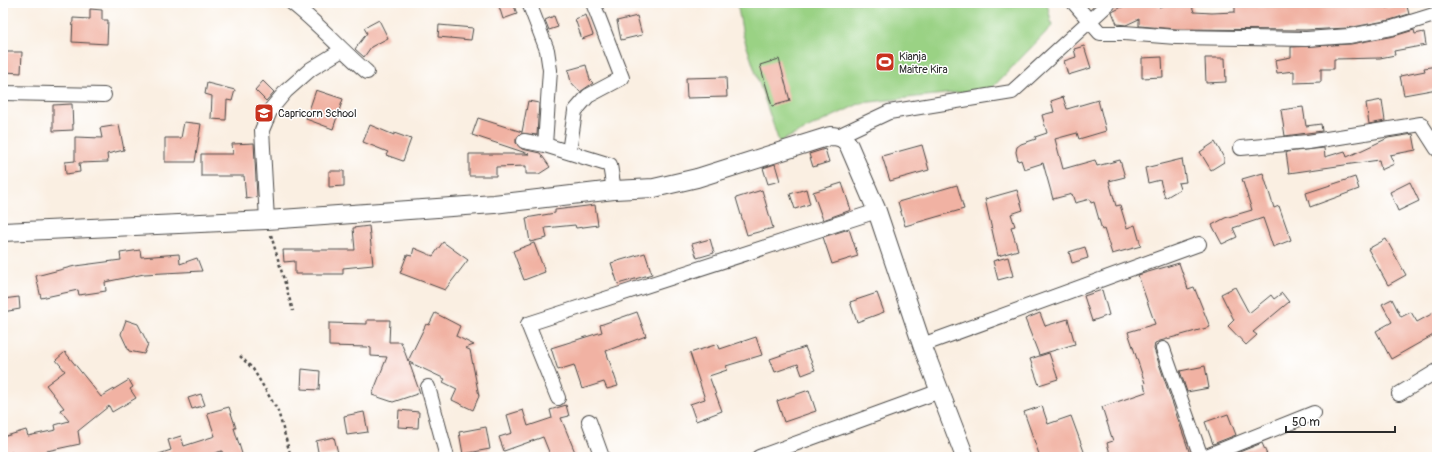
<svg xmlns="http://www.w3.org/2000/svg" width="1440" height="460" viewBox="0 0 1440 460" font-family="Pangolin,sans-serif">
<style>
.green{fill:#9ad284;stroke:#627e58}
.building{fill:#f1b2a3}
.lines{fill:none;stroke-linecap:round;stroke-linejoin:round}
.minor-casing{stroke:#4a4846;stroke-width:16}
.tertiary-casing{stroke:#4a4846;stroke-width:20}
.path{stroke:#4a4846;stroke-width:2.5;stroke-dasharray:3 3;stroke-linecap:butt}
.minor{stroke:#fff;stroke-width:14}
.tertiary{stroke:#fff;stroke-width:18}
.labels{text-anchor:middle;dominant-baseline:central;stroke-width:3;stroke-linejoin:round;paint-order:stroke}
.poi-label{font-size:11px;fill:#2b2b2b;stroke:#fff;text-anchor:start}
</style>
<rect width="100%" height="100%" fill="#fff"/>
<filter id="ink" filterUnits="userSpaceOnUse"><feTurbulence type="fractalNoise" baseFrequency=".025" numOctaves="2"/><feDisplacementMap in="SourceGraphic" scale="8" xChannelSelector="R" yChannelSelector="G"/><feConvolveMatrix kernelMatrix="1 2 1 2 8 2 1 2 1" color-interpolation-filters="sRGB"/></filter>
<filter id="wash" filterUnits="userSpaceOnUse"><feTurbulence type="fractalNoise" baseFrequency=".012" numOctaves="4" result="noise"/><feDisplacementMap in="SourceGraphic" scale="16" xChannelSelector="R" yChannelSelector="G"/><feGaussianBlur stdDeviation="0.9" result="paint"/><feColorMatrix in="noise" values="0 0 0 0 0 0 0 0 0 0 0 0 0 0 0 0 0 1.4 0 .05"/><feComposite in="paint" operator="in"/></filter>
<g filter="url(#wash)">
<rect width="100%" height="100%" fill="#faefe2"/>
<path class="green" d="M737 3H1047L1052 26 991 89 861 103 779 142 743 35Z"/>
<g id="blocks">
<path class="building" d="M498 3H513L517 14 503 19Z
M1130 3H1158L1159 7 1169 3H1191L1194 12 1212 13 1235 12V3H1258V6H1293V3H1387V8L1406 3 1409 14 1390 20 1348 28 1306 30 1176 29 1139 26V19L1126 25 1117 24 1112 12Z
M90 9 102 10V20H108L107 44 72 42 73 18 90 19Z
M586 15 593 35 582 39 575 19Z
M554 16 558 27 549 30 545 20Z
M637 16 642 35 621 40 617 21Z
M379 20 388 38 371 47 364 57 355 49 367 33 364 28Z
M439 25 473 28 471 40 438 37Z
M1414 30 1415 34 1424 32 1426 45 1394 51 1395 55 1380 58 1334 59V69H1321V82L1294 83V71L1277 73 1275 60 1291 57V47L1351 44 1394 36Z
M1084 46 1091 68 1068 75 1064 61 1076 57 1074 49Z
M6 52H22L21 73 5 72Z
M1162 57 1163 77 1142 78V58Z
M1205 58H1225L1226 82 1206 83Z
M779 59 790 101 772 106 760 65Z
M586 65 590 80 593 83 580 92 571 82 568 70Z
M1437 66V89L1404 95 1400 76 1425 71 1424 68Z
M726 77 727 97 687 98 686 78Z
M263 81 274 92 266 101 255 90Z
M207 83 235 90 232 101 227 100 226 120 211 119 212 96 205 94Z
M316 90 343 99 333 129 306 119Z
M1063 97 1067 109 1098 100 1106 131 1079 139 1077 133 1055 139 1063 169 1095 160 1097 166 1120 160 1125 177 1109 181 1116 206 1120 205 1127 228 1135 225 1141 246 1112 254 1104 229 1102 230 1094 202 1091 203 1090 199 1075 203 1072 194 1053 199 1043 163 1024 169 1021 160 1018 161 1016 152 1017 147 1021 144 1036 139 1035 137 1047 133 1042 115 1054 112 1051 101Z
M1382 100 1385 121 1369 124 1366 103Z
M528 101 539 103 537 135 521 133 516 139V143L522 149 540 153 550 167 539 174H526V166L496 167V176H469V154H529L472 135 478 118 522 132Z
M72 104 73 130 53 131V105Z
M1303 107 1306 126 1321 124 1322 131 1285 136 1281 110Z
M184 122 201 124 195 162H165V138H181Z
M119 125 124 150 107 154 108 162 79 163 80 172 66 174 65 162 75 161V137L102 138 100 128Z
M370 125 394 135V133L411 139 403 161 386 155 388 152 363 142Z
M1413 134 1416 150 1390 155 1394 164 1381 170 1379 160 1289 173 1286 152 1324 148 1325 157 1345 151 1347 157 1388 138Z
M1215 142 1224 158V162L1211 170 1200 152Z
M254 143 257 197 246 199 244 176H201V154H233L232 144Z
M922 145 929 170 890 181 882 156Z
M825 149 829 162 813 167 809 154Z
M1182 159 1186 182 1178 183 1180 189 1165 198 1160 180 1148 183 1145 168Z
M775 164 780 181 768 184 763 168Z
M329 171H344V186L329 187Z
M1263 173 1274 208 1279 206 1291 240 1273 247 1263 218 1233 228 1237 237 1222 244 1212 225 1225 218 1252 210 1242 179Z
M1355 177 1359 189 1310 207 1306 193Z
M1410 182 1419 201 1398 211 1390 192Z
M842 183 851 210 823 220 813 192Z
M957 185 964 209 905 226 898 202Z
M806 189 810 204 795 209 790 194Z
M762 190 773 228 747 235 736 198Z
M1017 190 1023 210 1011 214 1015 226 1011 227 1018 250 998 256 985 199Z
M595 205 598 225 576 228 575 225 545 228 547 238 530 242 526 218 555 213V210Z
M369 226 373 265 343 268V274H295V261L284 262 283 250H355L353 228Z
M849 229 858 256 832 264 823 237Z
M710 239 714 253 697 258 692 244Z
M1386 239 1406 275 1388 285 1368 249Z
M443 242 468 260 445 290 400 273 407 255 412 256 414 248 433 256Z
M534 243 545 272 524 280 513 251Z
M1085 247 1088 258 1072 263 1069 252Z
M140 250 141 257 179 254 180 264 197 258 202 271 144 274 105 282 106 291 79 295 78 290 41 298 36 276 75 266 121 260 120 253Z
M645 253 652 274 618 284 611 263Z
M1008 257 1013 276 998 280 993 261Z
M1179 263 1188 289 1194 287 1210 327 1160 341 1155 343 1154 349 1191 457H1111L1107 443 1113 441 1102 407 1146 392 1144 384 1145 383 1128 332 1155 324 1138 275Z
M1235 287 1249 313 1271 295 1274 299 1282 293 1289 302 1253 332 1257 335 1246 345 1228 326 1234 320 1221 294Z
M1102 290 1109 315 1092 321 1084 296Z
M877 293 884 312 857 322 850 302Z
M19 297 20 309 3 312V299Z
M1392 299 1401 317 1411 312 1417 322 1437 311V333L1391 359 1376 331 1392 322 1382 304Z
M637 312 646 336 606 351 618 386 607 389 604 382 582 389 574 365 558 370 551 348 602 332 600 325Z
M435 313 460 326 456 336 474 345 465 348 470 350 479 396 473 410 452 400 457 389 443 382 445 379 409 362 420 393 393 402 372 395 387 357 371 356V348L367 347 329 346V323L367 324V320H390L389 342H401L408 361 426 324 429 325Z
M1040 313 1045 326 1068 319 1075 344 1039 355 1025 319Z
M126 320 138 324 148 344 144 354 129 351 121 334Z
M756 337 762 355 726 366 727 370 709 376 722 411 696 421 690 404 705 399 690 353 718 344 720 349Z
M805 347 815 370 802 375 798 364 775 372 770 359Z
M65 352 101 397 129 380 133 387 130 389 136 398 112 412 109 406 78 431 80 444 28 455 29 457H13L12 452 3 455V437L26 430 28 436 56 430 55 425 69 421 60 410 64 408 46 385 65 371 56 360Z
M1049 353 1058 379 1039 385 1030 359Z
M1205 366 1209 388 1187 392 1180 371Z
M302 369 320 371 319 390 301 389Z
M809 390 816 411 784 422 777 401Z
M201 394 205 405 192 409 188 398Z
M566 405 569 416 561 418 577 457H551L543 437 504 451 499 437 512 433 507 415 523 410 528 426 552 418 550 410Z
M1042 406 1048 424 1071 416 1086 457H1040L1024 412Z
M229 407 236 428H234L243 457H223L222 451 202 457H156V455L171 450 168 440 181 436 184 446 215 436 207 413Z
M399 410 419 412 418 428 398 427Z
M364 412 368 432 347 435 344 416Z
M1228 414 1236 435 1213 444 1205 422Z
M486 427 490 449 463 454 459 432Z
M334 437 338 453 319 457 316 441Z
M1262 443 1268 457H1227Z"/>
</g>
</g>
<g filter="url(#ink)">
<use href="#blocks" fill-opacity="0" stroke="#4a4846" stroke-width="1"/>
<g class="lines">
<g class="minor-casing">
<path id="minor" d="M292 3C319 24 341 50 367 72
M529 3 547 50 550 70 545 145
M1074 3 1100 33H1124L1176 37 1306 39 1349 36 1392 28 1437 14
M3 93 104 95
M838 136 889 112 1012 92 1109 3
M524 141 545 145 610 165 614 190
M1241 148 1308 142 1421 124 1437 149
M569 152 575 111 588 96 622 78 593 3
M267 220 262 130 271 109 286 91 311 69 342 50
M922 345 1199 244
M1163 349 1201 457
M428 387 447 457
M1399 394 1437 371
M558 398 528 324 877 211
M589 421 602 457
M759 457 940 391
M1204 457 1314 413"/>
</g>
<g class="tertiary-casing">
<path id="tertiary" d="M3 232 267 220 494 204 614 190 654 188 697 178 830 136C839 136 845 138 849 146L877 211 922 345 965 457"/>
</g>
<path class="path" d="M271 235 293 311
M240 356 253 369 278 411 291 457"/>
<use href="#minor" class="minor"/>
<use href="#tertiary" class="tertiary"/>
</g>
</g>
<defs>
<g id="stadium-square" transform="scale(1)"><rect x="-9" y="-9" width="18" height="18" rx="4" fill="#c8321e" stroke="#fff"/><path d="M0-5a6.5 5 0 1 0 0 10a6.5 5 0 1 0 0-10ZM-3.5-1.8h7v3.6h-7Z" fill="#fff"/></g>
<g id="school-square" transform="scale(1)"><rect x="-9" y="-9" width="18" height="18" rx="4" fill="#c8321e" stroke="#fff"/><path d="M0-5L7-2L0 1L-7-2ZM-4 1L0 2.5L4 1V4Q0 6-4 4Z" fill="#fff"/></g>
</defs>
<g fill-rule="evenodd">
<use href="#stadium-square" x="885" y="62"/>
<use href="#school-square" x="264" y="113"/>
</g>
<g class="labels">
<g class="poi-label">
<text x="899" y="56">Kianja<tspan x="899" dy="13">Maitre Kira</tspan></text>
<text x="278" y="113">Capricorn School</text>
</g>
</g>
<rect width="1440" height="460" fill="none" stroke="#fff" stroke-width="16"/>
<path d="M1286 426v6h109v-6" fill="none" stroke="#2b2b2b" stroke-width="2"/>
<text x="1292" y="426" font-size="12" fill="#2b2b2b" stroke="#ffffff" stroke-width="3" paint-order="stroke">50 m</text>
</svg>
